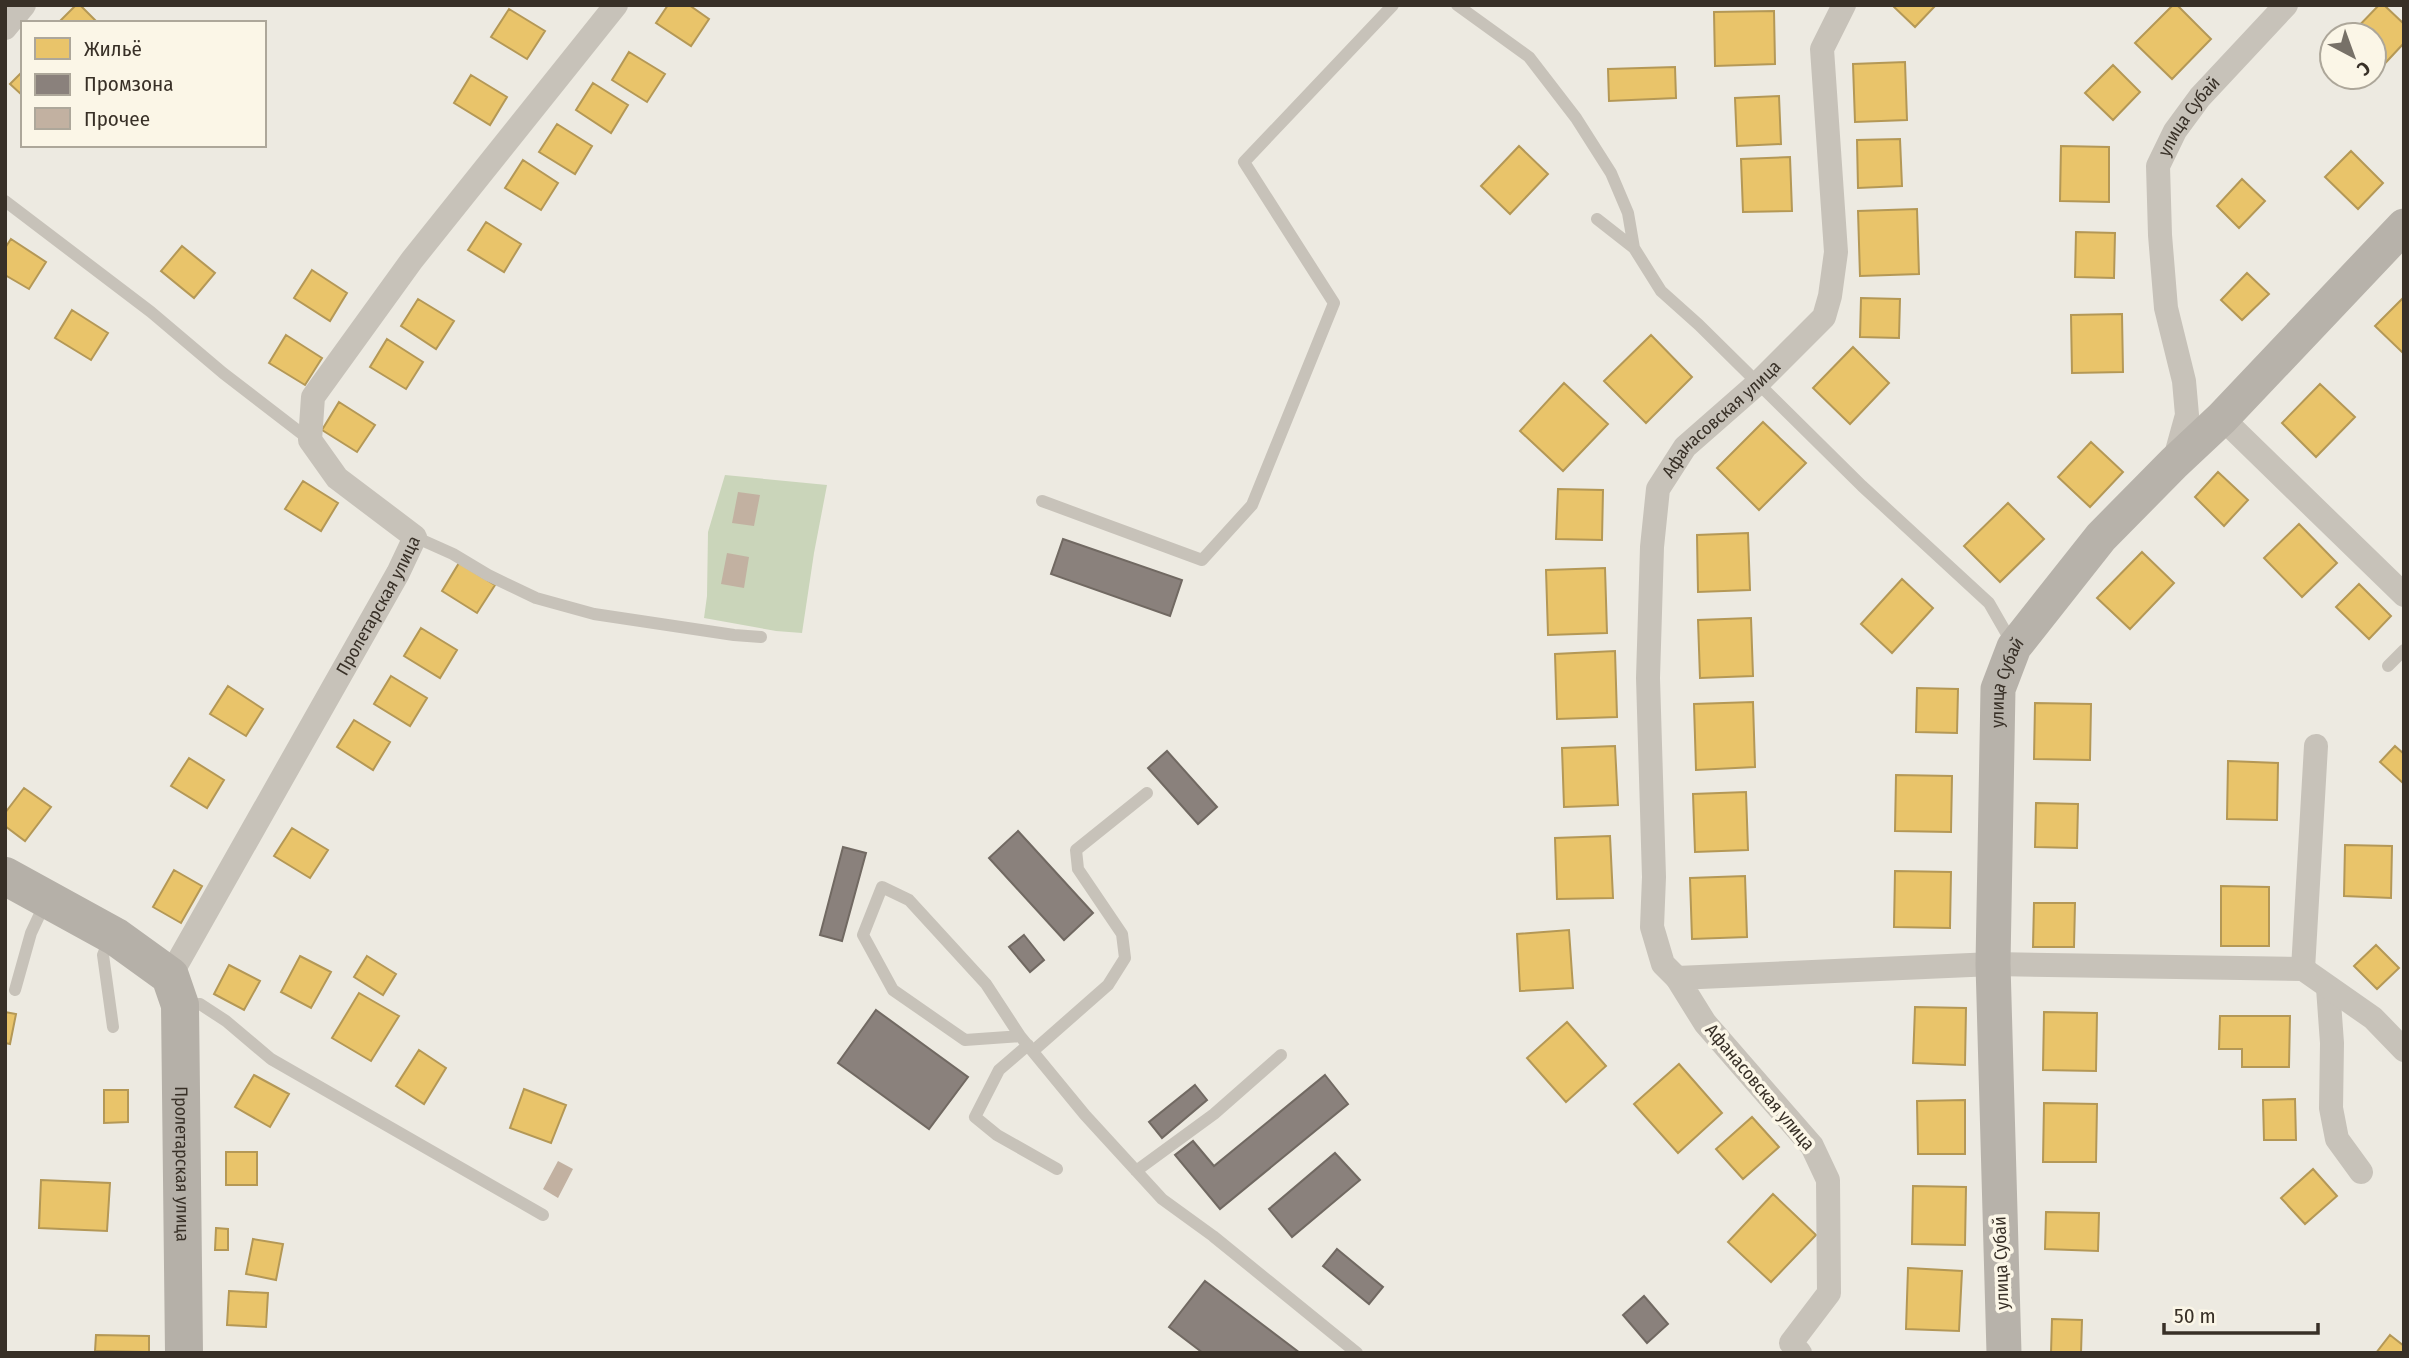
<svg xmlns="http://www.w3.org/2000/svg" width="2409" height="1358" viewBox="0 0 2409 1358" font-family="'Fira Sans Condensed',sans-serif">
<style>
.green{fill:#cad5ba}
.homes{fill:#e9c46a;stroke:#b49856;stroke-width:2}
.industry{fill:#8a817c;stroke:#716962;stroke-width:2}
.building{fill:#c2b1a1}
.lines{fill:none;stroke-linecap:round;stroke-linejoin:round}
.lane{stroke:#c7c2b9;stroke-width:12}
.street{stroke:#c7c2b9;stroke-width:24}
.secondary{stroke:#b7b2aa;stroke-width:35}
.primary{stroke:#b5b0a8;stroke-width:38}
.labels{text-anchor:middle;dominant-baseline:central;stroke-width:7;stroke-linejoin:round;paint-order:stroke}
.street-label{font-size:18px;fill:#383027;stroke:#fbf6e7}
</style>
<rect width="100%" height="100%" fill="#edeae1"/>
<path class="green" d="M725 475 827 485 814 553 802 633 776 631 704 618 707 596 708 532Z"/>
<path class="homes" d="M76 5H80L98 23H58Z
M668 5H689L709 19 691 46 656 23Z
M1892 5H1936L1915 27Z
M2173 5H2177L2211 39 2172 79 2135 43Z
M2379 5H2384L2404 24V43L2376 73 2374 71V35H2350Z
M509 9 545 31 527 59 491 37Z
M1774 11 1775 64 1715 66 1714 12Z
M629 52 665 74 647 102 612 80Z
M1905 62 1907 120 1855 122 1853 64Z
M2113 65 2140 92 2113 120 2085 93Z
M1675 67 1676 98 1609 101 1608 69Z
M23 71V96L10 84Z
M471 75 507 97 490 125 454 103Z
M593 83 628 105 611 133 576 110Z
M1779 96 1781 144 1737 146 1735 98Z
M557 124 592 146 575 174 539 152Z
M1900 139 1902 186 1858 188 1857 140Z
M1519 146 1548 174 1510 214 1481 186Z
M2061 146 2109 147V202L2060 201Z
M2351 151 2383 183 2358 209 2325 177Z
M1790 157 1792 211 1743 212 1741 159Z
M523 160 558 183 541 210 505 188Z
M2242 179 2265 201 2239 228 2217 206Z
M1917 209 1919 274 1860 276 1858 211Z
M486 222 521 244 504 272 468 250Z
M2076 232 2115 233 2114 278 2075 277Z
M11 239 46 262 29 289 5 275V248Z
M182 246 215 273 194 298 161 271Z
M312 270 347 293 330 321 294 298Z
M2247 273 2269 294 2242 320 2221 300Z
M2404 297V354L2375 326Z
M1861 298 1900 299 1899 338 1860 337Z
M418 299 454 321 436 349 401 326Z
M72 310 108 333 91 360 55 338Z
M2122 314 2123 372 2072 373 2071 315Z
M286 335 322 358 305 385 269 363Z
M1651 335 1692 377 1646 423 1604 381Z
M387 339 423 362 406 389 370 367Z
M1853 347 1889 383 1850 424 1813 388Z
M1564 383 1608 424 1563 471 1520 431Z
M2320 384 2355 417 2316 457 2282 423Z
M339 402 375 425 357 452 322 430Z
M1763 422 1806 463 1759 510 1717 468Z
M2091 442 2123 472 2090 507 2058 477Z
M2218 472 2248 500 2224 526 2195 497Z
M303 481 338 503 321 531 285 509Z
M1558 489 1603 490 1602 540 1556 539Z
M2008 503 2044 539 2000 582 1964 546Z
M2299 524 2337 563 2302 597 2264 558Z
M1748 533 1750 590 1698 592 1697 535Z
M2142 552 2174 583 2130 629 2097 598Z
M459 563 495 585 477 613 442 591Z
M1605 568 1607 633 1548 635 1546 570Z
M1902 579 1933 608 1892 653 1861 624Z
M2359 584 2391 616 2369 639 2336 607Z
M1751 618 1753 676 1700 678 1698 620Z
M421 628 457 650 440 678 404 656Z
M1615 651 1617 717 1557 719 1555 654Z
M391 676 427 698 410 726 374 704Z
M228 686 263 709 246 736 210 714Z
M1917 688 1958 689 1957 733 1916 732Z
M1753 702 1755 767 1696 770 1694 704Z
M2035 703 2091 704 2090 760 2034 759Z
M354 720 390 742 373 770 337 747Z
M1615 746 1618 805 1564 807 1562 748Z
M2395 746 2404 754V784L2380 762Z
M189 758 224 780 207 808 171 786Z
M2228 761 2278 763 2277 820 2227 819Z
M1896 775 1952 776 1951 832 1895 831Z
M24 788 51 807 25 841 5 826V813Z
M1746 792 1748 850 1695 852 1693 794Z
M2036 803 2078 804 2077 848 2035 847Z
M292 828 328 850 310 878 274 856Z
M1610 836 1613 898 1557 899 1555 838Z
M2345 845 2392 846 2391 898 2344 896Z
M174 870 202 886 181 923 153 907Z
M1895 871 1951 872 1950 928 1894 927Z
M1745 876 1747 937 1692 939 1690 878Z
M2221 886 2269 887V946H2221Z
M2034 903H2075L2074 947H2033Z
M1569 930 1573 988 1520 991 1517 934Z
M2376 945 2399 968 2377 989 2354 966Z
M300 956 331 972 311 1008 281 992Z
M367 956 396 974 383 995 354 977Z
M229 965 260 981 244 1010 214 994Z
M359 993 399 1016 371 1061 332 1038Z
M1915 1007 1966 1008 1965 1065 1913 1063Z
M5 1012 16 1014 10 1044 5 1043Z
M2044 1012 2097 1013 2096 1071 2043 1070Z
M2220 1016H2290L2289 1067H2242V1049H2219Z
M1567 1022 1606 1066 1566 1102 1527 1058Z
M419 1050 446 1068 424 1104 396 1086Z
M1679 1064 1722 1113 1678 1153 1634 1104Z
M254 1075 289 1094 270 1127 235 1107Z
M524 1089 566 1105 551 1143 510 1128Z
M104 1090H128V1122L104 1123Z
M2295 1099 2296 1140H2264L2263 1100Z
M1965 1100V1154H1918L1917 1101Z
M2044 1103 2097 1104 2096 1162H2043Z
M1752 1117 1779 1147 1743 1179 1716 1149Z
M226 1152H257V1185H226Z
M2313 1169 2337 1196 2305 1224 2281 1198Z
M41 1180 110 1183 107 1231 39 1228Z
M1913 1186 1966 1187 1965 1245 1912 1244Z
M1773 1194 1816 1235 1771 1282 1728 1242Z
M2046 1212 2099 1213 2098 1251 2045 1249Z
M216 1228 228 1229V1250H215Z
M253 1239 283 1244 276 1280 246 1274Z
M1908 1268 1962 1271 1959 1331 1906 1329Z
M229 1291 268 1293 266 1327 227 1325Z
M2052 1319 2082 1320 2081 1353H2051Z
M96 1335 149 1336V1352L95 1351Z
M2390 1335 2404 1346V1353H2376Z"/>
<path class="industry" d="M1063 539 1182 580 1170 616 1051 574Z
M1167 751 1217 807 1198 824 1148 768Z
M1018 831 1093 913 1064 940 989 858Z
M843 847 866 853 842 941 820 935Z
M1024 935 1044 960 1030 972 1009 947Z
M876 1010 968 1077 929 1129 838 1063Z
M1325 1075 1348 1104 1220 1209 1175 1155 1193 1141 1214 1166Z
M1195 1085 1207 1100 1162 1138 1149 1122Z
M1335 1153 1360 1180 1292 1237 1269 1209Z
M1337 1249 1383 1287 1369 1304 1323 1266Z
M1205 1281 1300 1353H1203L1169 1327Z
M1644 1296 1668 1324 1647 1343 1623 1315Z"/>
<path class="building" d="M738 492 760 495 754 526 732 523Z
M727 553 749 557 744 588 721 584Z
M558 1161 573 1169 558 1198 543 1189Z"/>
<g class="lines">
<path class="lane" d="M1457 5 1529 57 1576 118 1611 173 1628 213 1634 248
M5 201 151 312 223 373 310 440
M1597 219 1634 248 1661 291 1699 325 1862 486 1989 603 2012 643
M1042 501 1202 560 1252 505 1334 303 1244 162 1393 5
M415 537 453 554 488 575 536 598 594 614 734 635 761 637
M2388 666 2404 650
M110 938 103 955 113 1027
M15 990 31 933 46 901
M183 1005 200 1004 226 1021 271 1059 543 1215
M1020 1036 965 1040 893 990 863 935 882 887 909 900 986 984 1020 1036 1085 1115 1162 1199 1213 1236 1357 1353
M1028 1045 999 1070 975 1117 997 1135 1057 1169
M1033 1051 1108 985 1125 958 1122 934 1078 869 1076 850 1147 793
M1136 1171 1214 1114 1281 1055"/>
<g class="street">
<path d="M5 28 24 5"/>
<path d="M2222 418 2404 595"/>
<path id="s1" d="M2174 462 2187 415 2184 381 2166 308 2160 235 2158 166 2175 131 2200 97 2286 5"/>
<path d="M2303 969 2316 746"/>
<path id="s2" d="M170 976 398 573 415 537 337 478 310 440 313 397 412 260 616 5"/>
<path id="s3" d="M1677 978 1663 964 1652 927 1654 877 1648 678 1652 547 1658 489 1685 447 1758 383 1824 317 1830 296 1836 252 1822 49 1844 5"/>
<path d="M2328 988 2332 1043 2331 1108 2337 1139 2361 1172"/>
<path d="M1800 1353 1791 1343 1829 1293 1828 1180 1812 1146 1705 1023 1677 978 1993 964 2303 969 2373 1018 2404 1050"/>
</g>
<path class="secondary" id="s4" d="M2004 1353 1993 964 1998 689 2014 647 2101 537 2174 463 2222 418 2404 226"/>
<path class="primary" id="s5" d="M5 876 116 937 170 976 180 1005 184 1353"/>
</g>
<g class="labels">
<g class="street-label">
<text stroke="none"><textPath href="#s1" startOffset="359">улица Субай</textPath></text>
<text stroke="none"><textPath href="#s3" startOffset="592">Афанасовская улица</textPath></text>
<text stroke="none"><textPath href="#s2" startOffset="425">Пролетарская улица</textPath></text>
<text stroke="none"><textPath href="#s4" startOffset="672">улица Субай</textPath></text>
<text transform="translate(1760 1087) rotate(50)">Афанасовская улица</text>
<text stroke="none"><textPath href="#s5" startOffset="383">Пролетарская улица</textPath></text>
<text transform="translate(2001 1263) rotate(-92)">улица Субай</text>
</g>
</g>
<rect width="2409" height="1358" fill="none" stroke="#383027" stroke-width="14"/>
<rect x="21" y="21" width="245" height="126" fill="#fbf6e7" stroke="#ada79a" stroke-width="2"/>
<rect x="35" y="38" width="35" height="21" fill="#e9c46a" stroke="#ada79a" stroke-width="2"/>
<text x="84" y="56" font-size="21" fill="#383027">Жильё</text>
<rect x="35" y="74" width="35" height="21" fill="#8a817c" stroke="#ada79a" stroke-width="2"/>
<text x="84" y="91" font-size="21" fill="#383027">Промзона</text>
<rect x="35" y="108" width="35" height="21" fill="#c2b1a1" stroke="#ada79a" stroke-width="2"/>
<text x="84" y="126" font-size="21" fill="#383027">Прочее</text>
<g transform="translate(2353 56) rotate(139)"><circle r="33" fill="#fbf6e7" stroke="#ada79a" stroke-width="2"/>
<path d="M0-5L12 26L0 18L-12 26Z" fill="#777168"/>
<text y="-10" font-size="19" font-weight="bold" text-anchor="middle" fill="#383027">С</text>
</g>
<path d="M2164 1323v10h154v-10" fill="none" stroke="#383027" stroke-width="3.5"/>
<text x="2174" y="1323" font-size="21" fill="#383027" stroke="#fbf6e7" stroke-width="5" paint-order="stroke">50 m</text>
</svg>
